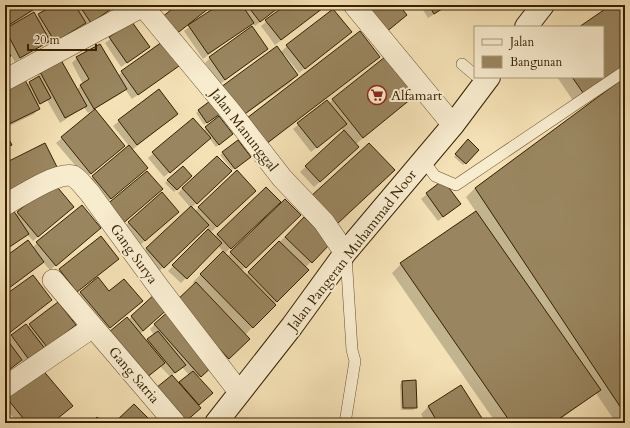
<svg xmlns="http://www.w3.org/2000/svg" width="630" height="428" viewBox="0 0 630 428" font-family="Cardo,serif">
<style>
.shadow{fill:#0003;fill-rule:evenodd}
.building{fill:#99855f;stroke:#362101}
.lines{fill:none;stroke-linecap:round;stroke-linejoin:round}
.service-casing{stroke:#66512e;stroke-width:12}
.minor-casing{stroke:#66512e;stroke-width:22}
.secondary-casing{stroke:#362101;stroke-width:24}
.service{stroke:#f8eccf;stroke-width:11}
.minor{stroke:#f8eccf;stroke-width:21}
.secondary{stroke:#f8eccf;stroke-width:22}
.labels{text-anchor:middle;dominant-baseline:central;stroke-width:4;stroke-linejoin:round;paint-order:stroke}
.poi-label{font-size:14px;fill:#362101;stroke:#f8eccf;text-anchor:start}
.street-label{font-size:14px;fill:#362101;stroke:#f8eccf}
</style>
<rect width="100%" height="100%" fill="#f4e1b5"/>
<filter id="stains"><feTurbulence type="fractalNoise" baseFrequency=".005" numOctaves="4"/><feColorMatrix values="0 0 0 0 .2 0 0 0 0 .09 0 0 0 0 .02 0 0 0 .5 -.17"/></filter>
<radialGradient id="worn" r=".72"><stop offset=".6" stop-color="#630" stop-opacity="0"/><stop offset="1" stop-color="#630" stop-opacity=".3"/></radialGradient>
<path class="shadow" d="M5 5H39L33 11 18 21 19 22 36 18 55 5H118L85 27 83 24 49 46 47 42 15 62 11 55 5 61Z
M220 5H282L255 26 252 23 203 59 184 31Z
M287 5H326L275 45 261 26Z
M420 5H450L428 18Z
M613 5H625V72L576 105 557 77H603V27H581Z
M132 23 149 47 121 67 105 43Z
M345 37 299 73 284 54 283 55 297 75 290 83 234 122 281 52 287 46Z
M267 49 220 84 205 63 210 58Z
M390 54 421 90 356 144 353 152 314 187 300 172 344 131 341 128 311 152 293 129 327 101 329 103Z
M379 57 259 150 240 126Z
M77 58 118 76 122 72 178 66 132 99 125 89 120 94 88 113 84 107 60 123 47 100 37 106 39 108 34 114 5 128V90L27 85 36 79 40 73 61 62 76 90 83 84 72 63Z
M625 78V423H616L596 393 555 423H496L392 273 401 264 476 212 466 197 475 188Z
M158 90 171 119 132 150 142 173 105 204 87 182 129 146 113 126Z
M210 102 216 116 204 125 196 113Z
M95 111 118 151 86 178 56 143Z
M219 118 229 137 216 147 209 138 164 177 148 158 193 119 203 131Z
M468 141 478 150 463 165 454 157Z
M223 153 247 159 232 170 220 155Z
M183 167 191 176 174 192 165 183Z
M234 175 249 196 210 233 214 237 266 188 279 202 224 254 227 257 285 201 299 215 241 271 245 276 304 218 329 243 305 268 307 270 245 335 249 339 223 363 193 282 224 252 218 246 181 283 168 271 209 230 207 227 158 272 141 254 191 208 178 193 183 188 225 177 191 208 195 211Z
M443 181 460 204 438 221 421 199Z
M18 212H67L33 241 27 234 5 250V216L15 215Z
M172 217 139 246 124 228 129 222Z
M100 228 50 270 43 262 5 291V258L32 248 37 243Z
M101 237 118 259 71 297 54 275Z
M81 292H109L136 306 104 332 76 297Z
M157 294 164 312 140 334 146 342 154 335 150 329 155 324 210 369 198 378 209 395 197 405 160 366 128 320ZM182 367 189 375 178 384 171 376Z
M5 297 51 300 5 336Z
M30 325 69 330 25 366 21 360 5 373V339L6 341Z
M41 369 52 423H18L5 408V400Z
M402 382 416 407 413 410H401L400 385Z
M460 387 484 423H426L421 414 428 407Z"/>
<path class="building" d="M5 5H39V6L9 25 5 19Z
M54 5H75L86 23 55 42 38 14Z
M79 5H117L91 23Z
M177 5H213L175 35 161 18Z
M219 5H242L254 23 208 54 188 25Z
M247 5H282L260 22Z
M286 5H327L281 40 265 20Z
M362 5H399L407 15 385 33Z
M429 5H448L434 14Z
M611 5H625V71L586 97 572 77H603V27H579Z
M333 9 352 32 305 69 286 45Z
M34 12 50 41 20 58 5 29Z
M132 22 150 47 127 63 109 37Z
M252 26 268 49 225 80 209 57Z
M360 31 380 57 266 144 247 118Z
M162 42 179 66 138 95 121 71Z
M100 44 127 89 94 109 80 85 89 79 76 57Z
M5 45 11 56 5 59Z
M277 46 298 75 242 116 221 87Z
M390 53 422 90 363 138 332 99Z
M61 60 87 106 65 118 40 72Z
M39 76 51 98 40 104 29 82Z
M625 77V414L475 188Z
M24 78 40 109 9 124 5 116V88Z
M159 89 178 114 137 145 118 120Z
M327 100 347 124 317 148 297 123Z
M210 101 220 114 207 123 198 110Z
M95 109 125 146 91 174 61 137Z
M219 116 233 134 219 145 205 127Z
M193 118 211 138 170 173 152 152Z
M344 130 359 147 320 182 305 166Z
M5 132 12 145 5 148Z
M468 139 479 150 466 164 455 154Z
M238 140 251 157 235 169 222 152Z
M45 143 60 173 5 200V163Z
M369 143 395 170 336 225 310 197Z
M129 145 148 168 111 199 92 176Z
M217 156 232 171 197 204 182 188Z
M183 166 192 176 177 190 167 180Z
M237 170 256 191 217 227 198 207Z
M147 171 163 189 121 225 105 206Z
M443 180 461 204 443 217 426 193Z
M53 182 74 207 38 237 17 212Z
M266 187 281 202 231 249 217 234Z
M162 192 179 212 145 241 128 222Z
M285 199 301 215 246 268 230 252Z
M82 205 101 228 56 266 36 242Z
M191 206 209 225 164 268 146 248Z
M13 210 29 234 5 250V215Z
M476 211 601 390 553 423H511L400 263Z
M304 217 331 243 312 263 285 237Z
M208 229 222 243 187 279 172 265Z
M101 236 119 259 77 292 59 269Z
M28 240 44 262 5 291V257Z
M279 241 309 270 277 302 248 272Z
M223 251 276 305 253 328 200 274Z
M33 275 52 300 8 334 5 330V295Z
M98 277 109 291 124 279 143 301 110 328 80 292Z
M196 282 250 339 229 359 175 302Z
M157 292 170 307 143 331 131 316Z
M58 302 76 325 47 347 29 324Z
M170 310 216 363 201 377 154 324Z
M127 317 165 363 146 378 109 332Z
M26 324 46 350 30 361 11 335Z
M158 331 186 365 175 373 147 339Z
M5 337 22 360 5 373Z
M41 368 73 406 52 423H27L6 397Z
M193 371 213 393 199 405 179 382Z
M172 375 201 408 184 423 151 392Z
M416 380 417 408H403L402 381Z
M461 385 485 423H438L428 406Z
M134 404 153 423H114Z
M97 417 104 423H92Z"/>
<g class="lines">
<g class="service-casing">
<path id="service" d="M462 64 475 75
M423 160 435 176 456 185 625 71
M345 423 355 361 352 350 346 255"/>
</g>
<g class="minor-casing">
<path id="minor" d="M142 5 230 111 282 178 324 222 345 253
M354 5 453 125
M5 80 143 6
M5 205C19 197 58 171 73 176 79 179 84 187 89 192L160 289 240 393
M53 280 175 423
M5 387 93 327"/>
</g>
<g class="secondary-casing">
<path id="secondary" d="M526 27 543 5
M216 423 292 326 345 253 453 125 489 77"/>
</g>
<use href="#service" class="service"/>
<use href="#minor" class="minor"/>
<use href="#secondary" class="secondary"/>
</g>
<defs>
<g id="supermarket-ring" transform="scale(1)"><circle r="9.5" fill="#f8eccf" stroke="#8f2418" stroke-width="1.5"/><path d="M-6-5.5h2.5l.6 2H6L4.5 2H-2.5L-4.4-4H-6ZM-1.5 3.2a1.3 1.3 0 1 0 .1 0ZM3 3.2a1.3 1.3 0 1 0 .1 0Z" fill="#8f2418"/></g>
</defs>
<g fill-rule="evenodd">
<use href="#supermarket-ring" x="377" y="95"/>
</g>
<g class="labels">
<g class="poi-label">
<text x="391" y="95">Alfamart</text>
</g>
<g class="street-label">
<text transform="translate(244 130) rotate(52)">Jalan Manunggal</text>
<text transform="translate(352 250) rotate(-52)">Jalan Pangeran Muhammad Noor</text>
<text transform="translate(134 254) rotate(54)">Gang Surya</text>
<text transform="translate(134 375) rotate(49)">Gang Satria</text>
</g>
</g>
<rect width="630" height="428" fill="none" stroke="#f4e1b5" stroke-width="20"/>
<rect x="6" y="6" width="618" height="416" fill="none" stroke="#362101" stroke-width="2"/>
<rect x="10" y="10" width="610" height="408" fill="none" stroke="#362101"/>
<rect x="474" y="26" width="130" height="52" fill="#f8eccf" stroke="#aa9b7d"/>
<rect x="482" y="39" width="20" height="6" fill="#f8eccf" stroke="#aa9b7d"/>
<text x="510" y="46" font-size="12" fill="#362101">Jalan</text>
<rect x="482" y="56" width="20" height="12" fill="#99855f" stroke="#aa9b7d"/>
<text x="510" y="66" font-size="12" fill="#362101">Bangunan</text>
<path d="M28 44v6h68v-6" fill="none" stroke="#362101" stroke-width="2"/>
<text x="34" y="44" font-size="12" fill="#362101" stroke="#f8eccf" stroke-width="3" paint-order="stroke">20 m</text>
<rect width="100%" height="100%" filter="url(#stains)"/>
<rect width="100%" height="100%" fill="url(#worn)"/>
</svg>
